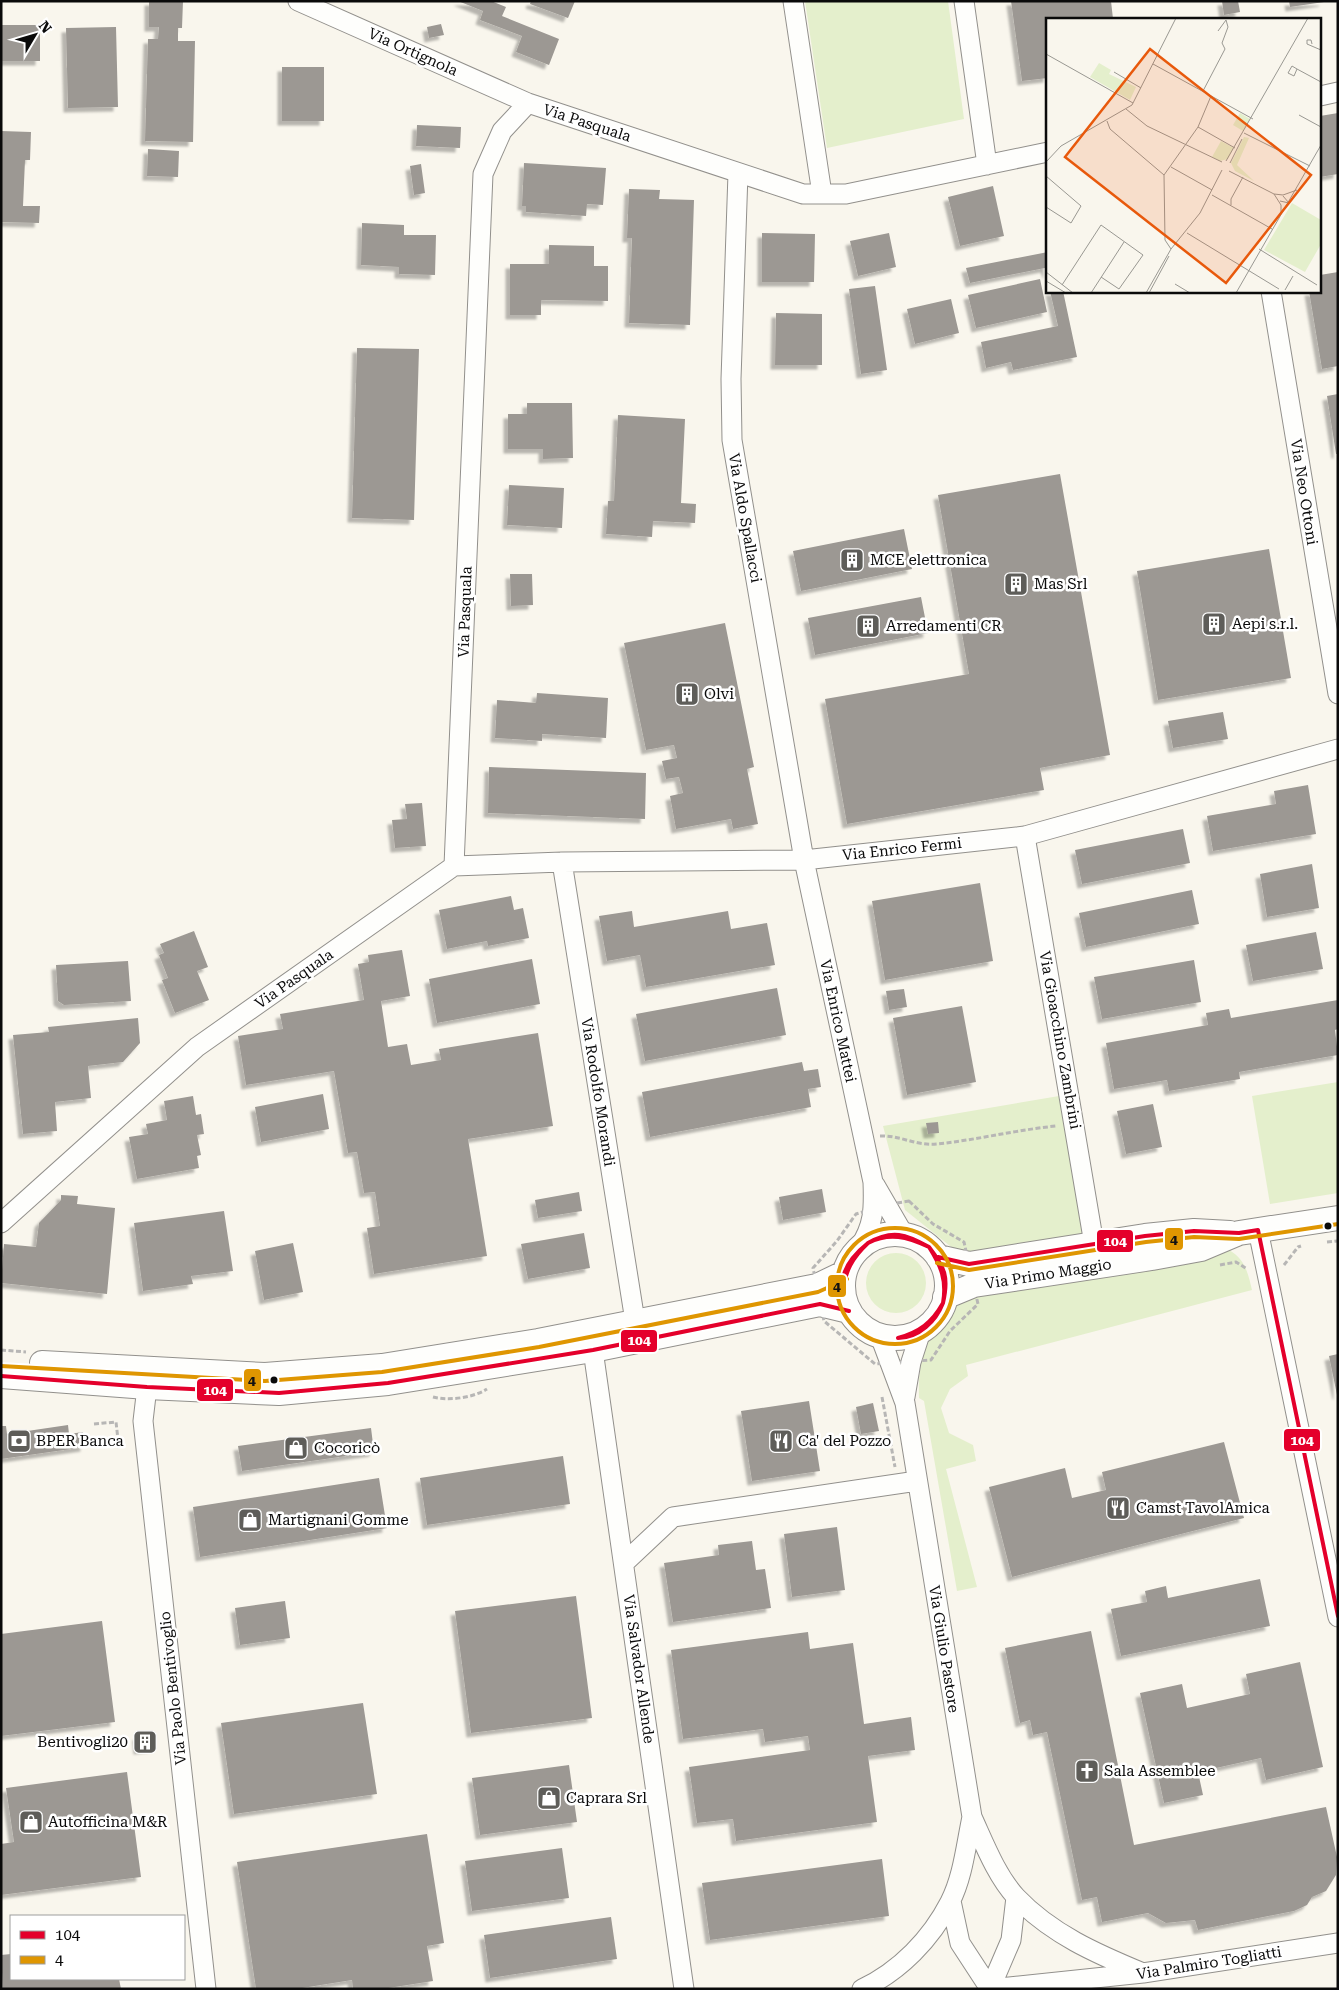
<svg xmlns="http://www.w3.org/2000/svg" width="1339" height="1990" viewBox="0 0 1339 1990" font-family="'Roboto Serif',serif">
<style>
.green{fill:#e4efcc}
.building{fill:#9c9893;filter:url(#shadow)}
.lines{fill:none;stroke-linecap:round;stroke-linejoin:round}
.minor-casing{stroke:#92908c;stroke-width:21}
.tertiary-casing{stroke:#92908c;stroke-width:26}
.path{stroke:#b7b6b5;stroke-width:3;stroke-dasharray:5 2.5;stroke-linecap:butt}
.minor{stroke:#fefefc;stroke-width:19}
.tertiary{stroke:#fefefc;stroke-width:24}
.bus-1-casing{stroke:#fff;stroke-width:8}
.bus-2-casing{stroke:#fff;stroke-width:8}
.bus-1{stroke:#e4002b;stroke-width:4}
.bus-2{stroke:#df9601;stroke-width:4}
.bus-dot{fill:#0a0a0a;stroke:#fff;stroke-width:2}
.labels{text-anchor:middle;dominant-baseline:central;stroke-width:5;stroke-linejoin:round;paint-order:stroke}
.street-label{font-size:15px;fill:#0a0a0a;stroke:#fff}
.poi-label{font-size:15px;fill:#0a0a0a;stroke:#fff;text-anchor:start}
.inset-road{fill:none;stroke:#999892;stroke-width:1}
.view{fill:#e8590c;fill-opacity:0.15;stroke:#e8590c;stroke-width:2.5}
.inset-edge{fill:none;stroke:#0a0a0a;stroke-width:2.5}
.line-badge{stroke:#fff;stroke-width:2}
.badge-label{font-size:14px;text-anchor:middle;font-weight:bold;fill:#fff}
.pale-badge-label{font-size:14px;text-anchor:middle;font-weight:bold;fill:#111}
</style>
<defs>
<filter id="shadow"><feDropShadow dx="-4.5" dy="4.5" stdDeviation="1" flood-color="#0004"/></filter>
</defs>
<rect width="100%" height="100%" fill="#f9f6ed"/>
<path class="green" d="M805 1H948L964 119 827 148Z
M1338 1082V1193L1270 1204 1252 1096Z
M1059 1096 1084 1235 965 1258 905 1210 883 1126Z
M1229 1250C1245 1259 1248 1273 1252 1290L966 1365 968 1376 950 1389 941 1408 949 1433 973 1445 976 1461 946 1469 977 1587 957 1591 924 1401 919 1398C917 1353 932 1321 970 1296Z
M866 1283a30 30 0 1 1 60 0a30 30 0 1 1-60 0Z"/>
<path class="building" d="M149 1H183L182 28H178V41H195L193 142 145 141 148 39H158L159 27H149Z
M458 1H491L506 7 502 16 559 39 549 65 516 52 522 36 480 20 483 11Z
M531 1H575L568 18 530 4Z
M1011 1H1111L1113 19H1048V78L1022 81Z
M1222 1H1238L1240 12 1224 15Z
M1289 1H1323L1324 2 1290 7Z
M441 24 444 35 429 38 427 27Z
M1 25H40V61H1Z
M116 27 118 107 68 108 66 28Z
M282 67H324V121H282Z
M1338 113V174L1320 177V116Z
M417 125 461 127 460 148 416 146Z
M1 131 31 132 30 160H25L23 206H40L39 223 1 222Z
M148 149 179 151 178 177 147 176Z
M524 163 606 168 603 205 587 204 586 216 526 212V206H522Z
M421 164 425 193 414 195 410 166Z
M993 186 1004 236 960 246 948 197Z
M629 189 660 190 659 199 694 200 690 325 629 323 632 238H627Z
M362 223 404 225V235H436L435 275 399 274V267L361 265Z
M762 233 815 234 814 282H762Z
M889 233 896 267 858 276 850 241Z
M549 245 594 246V266H608V301L541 300V315H510V264H549Z
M1048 252V275L1045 268 970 283 966 268Z
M1338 272V366L1322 369 1309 291H1320V275Z
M1040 279 1047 312 976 328 968 295Z
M875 286 887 370 861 374 849 289Z
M1050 291H1063L1077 357 1013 370 1011 362 986 368 981 342 1058 326Z
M951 299 959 333 915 344 907 309Z
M776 313 822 314V365H775Z
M357 348 419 349 414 520 352 518Z
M1338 394V454H1336L1327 396Z
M527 403H572L573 458 543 459V449H508V414H527Z
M618 415 685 419 681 503 696 504 695 523 653 521 652 537 606 534 608 501H614Z
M1060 474 1110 755 1040 768 1044 790 847 824 825 699 969 674 938 495Z
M509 485 564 488 562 528 507 525Z
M904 529 912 569 801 591 793 551Z
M1269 549 1291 678 1158 700 1137 571Z
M510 574H532L533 605 511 606Z
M921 597 928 633 815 655 808 618Z
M725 623 754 767 747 769 758 824 733 829 731 819 676 829 670 796 683 793 679 777 666 779 662 761 677 758 674 745 646 750 624 643Z
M537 693 608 698 606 738 542 734V741L495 738 497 700 536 703Z
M1223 712 1228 739 1173 748 1168 721Z
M489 767 646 773 645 819 488 813Z
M1308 785 1316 834 1213 851 1207 816 1276 804 1274 791Z
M422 803 426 846 395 848 392 820 407 819 405 804Z
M1183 829 1190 863 1082 884 1075 850Z
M1312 864 1319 908 1267 917 1260 874Z
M980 883 993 961 885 980 872 901Z
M1192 890 1199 924 1086 947 1079 913Z
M511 896 514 910 523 908 529 938 488 946 487 941 447 949 439 910Z
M632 911 634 927 728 911 731 929 767 923 775 965 646 987 640 955 607 961 599 916Z
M194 931 208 967 197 971 209 1000 175 1013 162 980 168 978 159 955 164 953 160 944Z
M1316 932 1323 969 1253 981 1246 945Z
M402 950 410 996 381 1001 388 1047 407 1044 411 1065 441 1060 439 1049 538 1033 553 1126 468 1139 487 1256 374 1274 367 1228 380 1226 375 1192 364 1193 357 1152 348 1153 334 1071 246 1085 238 1036 283 1029 280 1014 364 1000 358 964 369 962 368 955Z
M532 959 540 1004 437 1023 429 979Z
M1194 960 1201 1002 1102 1019 1094 977Z
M128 961 131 1001 64 1005 58 1001 56 965Z
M777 988 786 1035 645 1061 636 1014Z
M904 989 907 1007 889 1010 886 991Z
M1338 1000V1029L1335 1030 1338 1055 1239 1072 1240 1079 1169 1091 1167 1080 1114 1089 1106 1043 1208 1025 1206 1013 1229 1009 1231 1018Z
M962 1006 976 1082 907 1095 893 1018Z
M138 1018 140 1043 123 1062 88 1066 91 1098 55 1102 57 1131 23 1134 13 1035 49 1032 48 1027Z
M802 1062 804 1071 818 1069 821 1087 808 1089 811 1107 650 1137 642 1092Z
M323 1094 329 1129 261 1142 255 1107Z
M193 1096 196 1115 201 1114 204 1134 197 1135 201 1155 197 1156 199 1168 137 1179 129 1137 148 1134 146 1124 167 1120 164 1101Z
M1153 1104 1162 1147 1126 1154 1117 1111Z
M938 1122 939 1133 928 1134 926 1123Z
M822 1189 826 1212 783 1220 779 1197Z
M579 1192 582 1211 538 1218 535 1200Z
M61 1195 78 1196 77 1204 115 1208 107 1294 1 1283 4 1244 36 1247 39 1223 61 1200Z
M224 1211 233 1271 191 1276 193 1284 143 1291 134 1223Z
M584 1233 590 1268 528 1279 521 1244Z
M293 1243 303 1292 264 1300 255 1251Z
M1338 1354V1395H1337L1329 1356Z
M809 1401 820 1471 752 1481 741 1411Z
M873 1403 879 1431 861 1434 856 1407Z
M68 1425 69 1434 83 1432 85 1447 1 1459V1426H6L7 1434Z
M371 1428 374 1452 242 1471 238 1446Z
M1224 1442 1244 1518 1012 1577 989 1487 1065 1468 1072 1498 1106 1490 1102 1472Z
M563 1456 570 1504 427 1525 420 1478Z
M379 1478 387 1528 200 1557 193 1507Z
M837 1527 845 1590 792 1597 784 1534Z
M752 1541 756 1570 765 1569 771 1608 673 1622 664 1563 719 1555 718 1545Z
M1260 1579 1270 1626 1121 1656 1111 1609 1147 1602 1145 1591 1166 1586 1168 1598Z
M576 1596 592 1718 471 1733 455 1611Z
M285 1601 290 1638 240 1645 235 1608Z
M102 1621 115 1722 1 1736V1634Z
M1091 1631 1134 1845 1326 1807 1337 1857 1336 1875 1326 1891 1312 1897 1307 1905 1294 1911 1198 1930 1195 1920 1166 1923 1148 1913 1102 1922 1097 1897 1082 1900 1047 1732 1033 1735 1030 1720 1020 1723 1005 1648Z
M808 1632 810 1649 853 1643 864 1724 911 1717 915 1750 868 1756 877 1822 736 1841 733 1819 697 1823 689 1767 810 1750 808 1736 765 1742 763 1729 683 1739 671 1650Z
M1300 1662 1323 1767 1266 1780 1261 1758 1198 1772 1203 1795 1164 1803 1140 1693 1182 1684 1187 1708 1250 1694 1246 1674Z
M363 1703 377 1794 234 1814 221 1723Z
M151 1735 153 1748 138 1750 137 1736Z
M569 1765 577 1822 480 1835 472 1778Z
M127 1772 141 1877 1 1895V1844L14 1842 6 1788Z
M427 1834 444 1943 427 1946 433 1981 382 1989H353L352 1980 296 1989H256L237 1862Z
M562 1848 569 1898 472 1911 465 1861Z
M882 1859 889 1916 710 1940 702 1883Z
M611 1917 617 1959 490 1978 484 1935Z
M11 1954V1979H119L121 1989H3L1 1955Z"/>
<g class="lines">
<g class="minor-casing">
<path id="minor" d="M298 1 528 103 803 194H846L1048 152
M793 1 822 194
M964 1 987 165
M1320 96 1338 92
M738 173 731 379 732 440 804 860 873 1182C874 1209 874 1225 859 1248
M1271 291 1338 694
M1025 836 1094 1244
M562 862 635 1321
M454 866 562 862 804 860 1025 836 1338 749
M875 1185 904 1235
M1 1223 197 1047 454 866 483 174 502 131 528 103
M1258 1230 1338 1617
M880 1336 905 1403 972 1817C984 1843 996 1875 1016 1897 1051 1934 1097 1954 1143 1973
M593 1350 684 1989
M147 1387 143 1421 206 1989
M905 1397 911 1362 921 1331
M624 1563 673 1517 917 1481
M1016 1897 1011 1940 990 1989 1143 1973 1338 1943
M951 1901 960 1943 990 1989
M862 1989C900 1971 931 1939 950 1902 963 1877 966 1845 972 1817"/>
</g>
<g class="tertiary-casing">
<path id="tertiary" d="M843 1286a52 52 0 1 1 104 0a52 52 0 1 1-104 0Z
M938 1257 969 1264 1145 1236 1194 1231 1230 1233
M945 1297 974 1285 1152 1258 1201 1249 1239 1233 1338 1218
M42 1363 265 1375 382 1366 538 1341 817 1286 844 1273
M1 1376 147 1387 279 1393 388 1383 593 1350 820 1304 849 1311"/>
</g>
<path class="path" d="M880 1136C900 1135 915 1146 937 1144 976 1140 1016 1130 1056 1126
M909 1201 933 1224 964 1242 978 1304 950 1331 931 1360 875 1364 824 1321 813 1268 837 1241 856 1214 885 1205Z
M1327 1242 1338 1241
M1220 1265 1236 1262 1247 1269
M1284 1265 1298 1247 1301 1246
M1 1350 26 1352
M433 1397C448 1401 473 1398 487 1389
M882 1397 895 1467
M94 1424 116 1422 119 1448"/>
<use href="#minor" class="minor"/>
<use href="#tertiary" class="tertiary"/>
<g class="bus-1-casing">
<path id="bus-1" d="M868 1243C892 1229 906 1234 929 1247
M868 1243C890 1232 907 1237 929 1247
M929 1247C945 1268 949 1277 943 1303
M929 1247C941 1266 947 1280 943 1303
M938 1257 969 1264 1145 1236 1194 1231 1239 1233 1258 1230 1338 1616
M843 1292C839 1272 853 1255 868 1243
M843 1292C845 1271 852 1258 868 1243
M898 1338C919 1338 936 1321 943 1303
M898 1338C919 1332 932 1323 943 1303
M1 1376 147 1387 279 1393 388 1383 593 1350 820 1304 849 1311"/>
</g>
<g class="bus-2-casing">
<path id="bus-2" d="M837 1286a58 58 0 1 1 116 0a58 58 0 1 1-116 0Z
M937 1263 969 1270 1146 1242 1194 1237 1239 1239 1338 1224
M1 1366 265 1381 382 1372 539 1347 818 1292 847 1279"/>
</g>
<use href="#bus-1" class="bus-1"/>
<use href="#bus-2" class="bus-2"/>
</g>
<defs>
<g id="building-square" transform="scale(1.25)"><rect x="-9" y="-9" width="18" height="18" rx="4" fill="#5e5d59" stroke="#fff"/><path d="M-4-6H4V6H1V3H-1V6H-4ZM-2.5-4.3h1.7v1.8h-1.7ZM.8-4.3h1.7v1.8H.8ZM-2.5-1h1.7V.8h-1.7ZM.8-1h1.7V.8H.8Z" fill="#fff"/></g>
<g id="bank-square" transform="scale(1.25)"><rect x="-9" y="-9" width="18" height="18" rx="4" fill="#5e5d59" stroke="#fff"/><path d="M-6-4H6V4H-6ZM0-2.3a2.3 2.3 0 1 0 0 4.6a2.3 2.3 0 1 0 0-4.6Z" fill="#fff"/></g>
<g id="restaurant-square" transform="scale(1.25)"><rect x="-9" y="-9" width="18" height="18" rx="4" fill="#5e5d59" stroke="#fff"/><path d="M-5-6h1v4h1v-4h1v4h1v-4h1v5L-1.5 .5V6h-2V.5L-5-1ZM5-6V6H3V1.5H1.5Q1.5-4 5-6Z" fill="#fff"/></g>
<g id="shop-square" transform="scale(1.25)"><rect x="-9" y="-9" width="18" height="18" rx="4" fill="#5e5d59" stroke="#fff"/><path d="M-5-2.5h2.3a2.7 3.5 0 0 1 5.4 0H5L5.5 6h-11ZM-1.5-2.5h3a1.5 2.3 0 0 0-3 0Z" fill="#fff"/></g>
<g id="church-square" transform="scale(1.25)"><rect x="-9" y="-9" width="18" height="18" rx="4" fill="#5e5d59" stroke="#fff"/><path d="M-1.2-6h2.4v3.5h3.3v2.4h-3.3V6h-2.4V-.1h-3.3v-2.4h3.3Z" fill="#fff"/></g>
</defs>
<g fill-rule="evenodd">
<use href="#building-square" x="852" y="560"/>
<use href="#building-square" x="1016" y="584"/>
<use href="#building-square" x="1214" y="624"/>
<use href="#building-square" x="868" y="626"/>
<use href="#building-square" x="687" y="694"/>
<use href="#bank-square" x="19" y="1441"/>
<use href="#restaurant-square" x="781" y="1441"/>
<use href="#shop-square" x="296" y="1448"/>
<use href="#restaurant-square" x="1118" y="1508"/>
<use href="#shop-square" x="250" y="1520"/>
<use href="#building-square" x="145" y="1742"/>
<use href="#church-square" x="1087" y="1771"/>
<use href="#shop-square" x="549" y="1798"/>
<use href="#shop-square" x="31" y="1822"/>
</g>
<g class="bus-dot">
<circle cx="1328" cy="1226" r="4.5"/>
<circle cx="274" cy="1380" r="4.5"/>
</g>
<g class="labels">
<g class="street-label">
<text transform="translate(413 52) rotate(24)">Via Ortignola</text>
<text transform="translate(587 123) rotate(18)">Via Pasquala</text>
<text transform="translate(1304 492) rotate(81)">Via Neo Ottoni</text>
<text transform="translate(745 518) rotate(80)">Via Aldo Spallacci</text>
<text transform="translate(465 612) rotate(-88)">Via Pasquala</text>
<text transform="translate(902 849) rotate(-6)">Via Enrico Fermi</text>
<text transform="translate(294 979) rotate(-35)">Via Pasquala</text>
<text transform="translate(838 1021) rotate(78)">Via Enrico Mattei</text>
<text transform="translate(1060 1040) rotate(80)">Via Gioacchino Zambrini</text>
<text transform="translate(598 1092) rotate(81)">Via Rodolfo Morandi</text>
<text transform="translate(1048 1274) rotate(-9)">Via Primo Maggio</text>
<text transform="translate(944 1649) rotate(81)">Via Giulio Pastore</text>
<text transform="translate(639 1669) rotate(82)">Via Salvador Allende</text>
<text transform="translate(173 1688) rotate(-96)">Via Paolo Bentivoglio</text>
<text transform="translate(1209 1963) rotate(-9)">Via Palmiro Togliatti</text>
</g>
<g class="poi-label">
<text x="870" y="560">MCE elettronica</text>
<text x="1034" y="584">Mas Srl</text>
<text x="1232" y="624">Aepi s.r.l.</text>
<text x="886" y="626">Arredamenti CR</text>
<text x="704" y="694">Olvi</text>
<text x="36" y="1441">BPER Banca</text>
<text x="798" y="1441">Ca' del Pozzo</text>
<text x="314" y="1448">Cocoricò</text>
<text x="1136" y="1508">Camst TavolAmica</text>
<text x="268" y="1520">Martignani Gomme</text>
<text x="128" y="1742" text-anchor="end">Bentivogli20</text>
<text x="1104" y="1771">Sala Assemblee</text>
<text x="566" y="1798">Caprara Srl</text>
<text x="48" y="1822">Autofficina M&amp;R</text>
</g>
</g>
<g transform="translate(1046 18)">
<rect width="275" height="275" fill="#f9f6ed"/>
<path d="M53 45 65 52 63 56 90 69 84 82 44 59ZM194 95 204 101 197 113 187 107ZM198 119 203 120 191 147 208 163 189 153 185 145ZM175 123 188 130 182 141 174 143 166 139ZM246 185 275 202V226L259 254 218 232Z" fill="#e4efcc"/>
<path class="inset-road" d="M266 26 265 22H261V26L275 32M0 36 87 85M107 46 207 101M246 48 251 51 248 58 242 55ZM251 51 275 64M68 54 95 70M157 73 179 31 176 25 182 9 180 2 172 13M80 91 101 108 176 144M253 97 275 109M61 103 64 111 118 157 119 222 125 231M152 109 189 130M198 115 264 148M180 143 262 0M0 144 15 128 86 87 130 0M184 145 196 121M125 149 166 172M183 153 228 176 237 177 251 172M118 157 152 109 165 78M0 158 35 188 25 205 0 189M228 176 235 187V195M166 177 226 211M234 183 243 185 237 178M185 187V181L197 159M55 207 97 237 73 271 55 259M141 215 233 271M213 231 271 267M0 254 27 275M0 263 20 275M129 266 144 275M16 267 55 207M239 272 247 258M45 275 78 224M100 275 125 231 154 195 176 152M103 275 123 238M190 275 275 127"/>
<path class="view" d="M104 31 265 157 180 265 19 139Z"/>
<rect width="275" height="275" class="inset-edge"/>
</g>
<g class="line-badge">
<rect x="1164" y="1227" width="20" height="24" rx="5" fill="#df9601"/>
<rect x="1096" y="1229" width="38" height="24" rx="5" fill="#e4002b"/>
<rect x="827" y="1274" width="20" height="24" rx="5" fill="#df9601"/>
<rect x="620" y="1329" width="38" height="24" rx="5" fill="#e4002b"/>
<rect x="243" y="1368" width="19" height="24" rx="5" fill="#df9601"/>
<rect x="196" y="1378" width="38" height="24" rx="5" fill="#e4002b"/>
<rect x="1283" y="1428" width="38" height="24" rx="5" fill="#e4002b"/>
</g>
<g class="badge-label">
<text x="1115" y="1246">104</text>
<text x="639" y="1345">104</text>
<text x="215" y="1395">104</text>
<text x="1302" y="1445">104</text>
</g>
<g class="pale-badge-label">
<text x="1174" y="1244">4</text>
<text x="837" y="1291">4</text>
<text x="252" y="1385">4</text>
</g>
<rect width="1339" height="1990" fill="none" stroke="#0a0a0a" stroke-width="5"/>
<rect x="10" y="1915" width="175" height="65" fill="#ffffff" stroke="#9d9d9d"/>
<rect x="20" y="1931" width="25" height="8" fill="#e4002b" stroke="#9d9d9d"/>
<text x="55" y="1940" font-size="15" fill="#0a0a0a">104</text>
<rect x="20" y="1956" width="25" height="8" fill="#df9601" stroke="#9d9d9d"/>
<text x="55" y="1965" font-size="15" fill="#0a0a0a">4</text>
<g transform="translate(35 35) rotate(52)" stroke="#ffffff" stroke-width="4" paint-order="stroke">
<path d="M0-4L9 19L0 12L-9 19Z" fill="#0a0a0a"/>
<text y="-8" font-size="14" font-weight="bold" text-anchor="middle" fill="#0a0a0a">N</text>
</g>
</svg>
